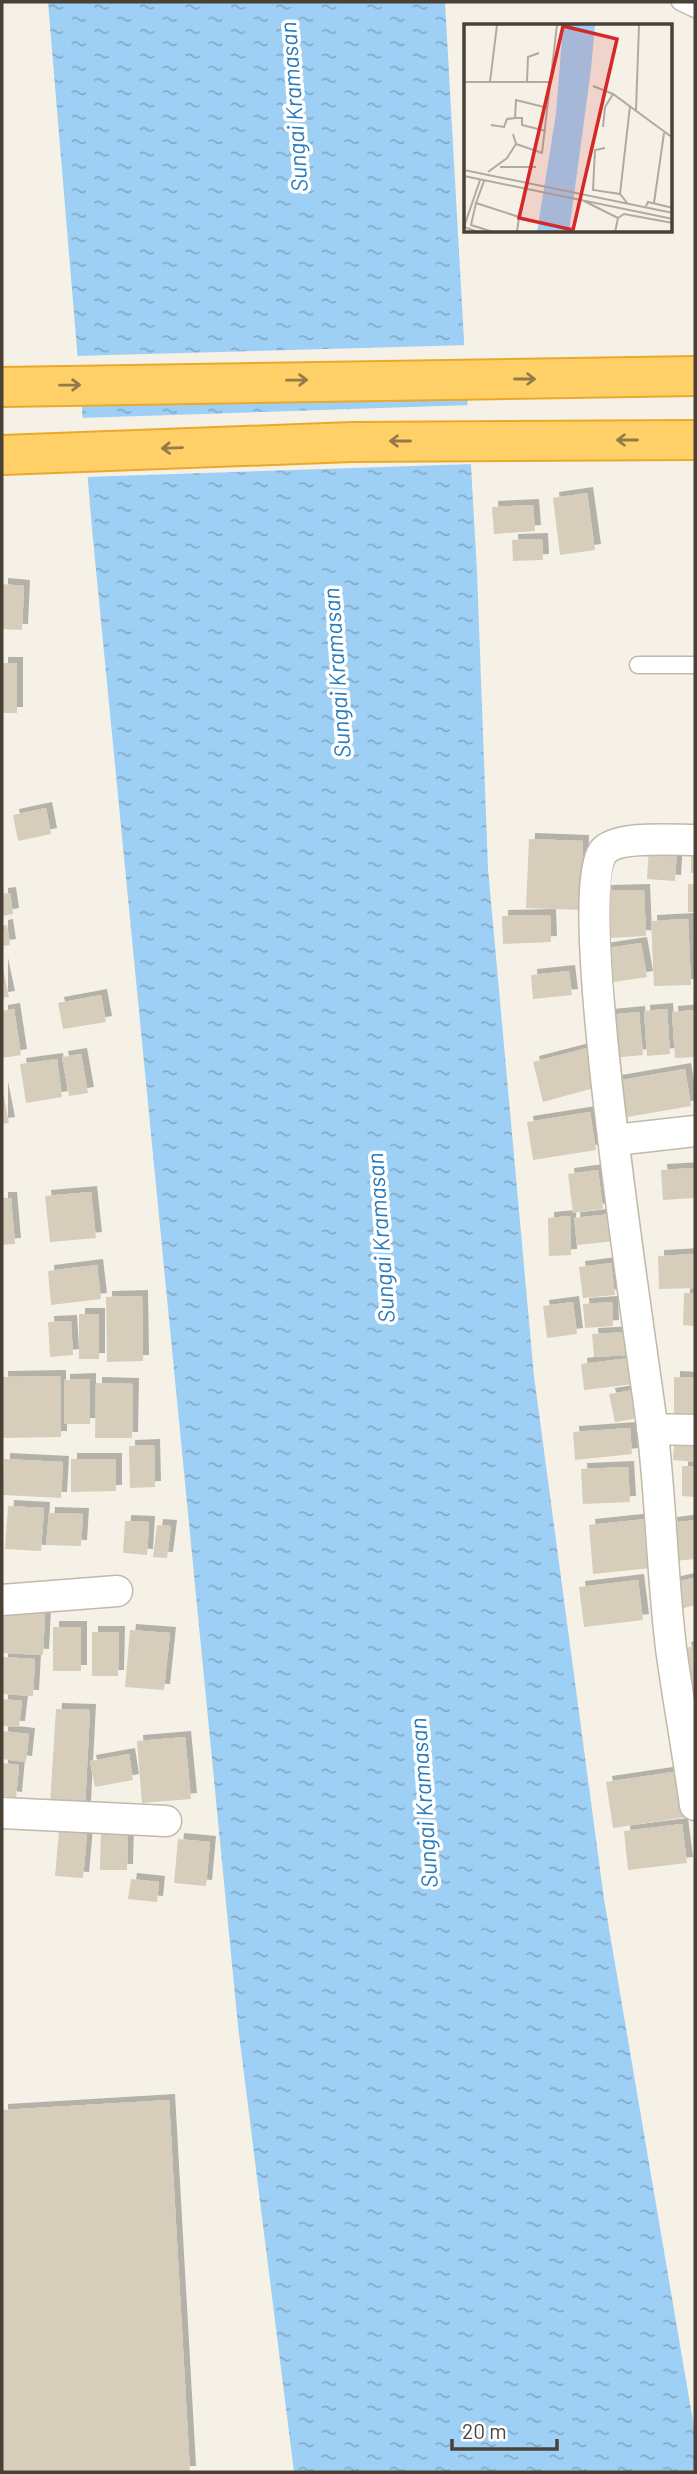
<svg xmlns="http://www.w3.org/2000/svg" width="697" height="2474" viewBox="0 0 697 2474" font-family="Barlow,sans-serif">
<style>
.water{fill:url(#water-ripples)}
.pier{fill:#f5f1e7}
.building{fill:#d7cdbb;filter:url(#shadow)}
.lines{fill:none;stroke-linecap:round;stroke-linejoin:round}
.lane-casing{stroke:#c1b9a9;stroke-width:19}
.street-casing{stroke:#c1b9a9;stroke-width:33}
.highway-casing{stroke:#eba92b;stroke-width:42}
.lane{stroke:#fff;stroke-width:16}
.street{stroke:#fff;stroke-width:30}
.highway{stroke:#ffd068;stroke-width:38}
.oneway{stroke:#927a49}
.labels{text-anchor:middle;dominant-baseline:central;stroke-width:7;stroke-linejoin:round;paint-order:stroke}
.water-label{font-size:23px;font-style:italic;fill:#257abe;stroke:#fff}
.inset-road{fill:none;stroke:#b0aba0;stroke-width:2}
.view{fill:#d62828;fill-opacity:0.15;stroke:#d62828;stroke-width:3.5}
.inset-edge{fill:none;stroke:#494135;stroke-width:3.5}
</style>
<defs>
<pattern id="water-ripples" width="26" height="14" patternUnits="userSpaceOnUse" patternTransform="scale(1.75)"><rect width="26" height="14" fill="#9ed0f6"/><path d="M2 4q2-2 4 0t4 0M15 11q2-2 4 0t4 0" fill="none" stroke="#83aac8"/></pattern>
<filter id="shadow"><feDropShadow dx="6" dy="-6" stdDeviation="0" flood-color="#0004"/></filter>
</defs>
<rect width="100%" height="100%" fill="#f5f1e7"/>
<path class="water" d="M48 2H445L477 572 488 869 534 1376 604 1899 695 2433V2472H294L238 2026 92 529Z"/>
<path class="pier" d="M468 345 471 395 78 405 74 356Z
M471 405 474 464 85 477 80 418Z"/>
<path class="building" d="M587 493 595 550 560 555 553 498Z
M533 505 535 531 494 534 492 507Z
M542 539 543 560 513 561 512 540Z
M2 584 24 586 22 630 2 629Z
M2 663H17V713H2Z
M46 808 51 834 18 841 13 815Z
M529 839 583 841 581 910 526 908Z
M691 844H695V873H691Z
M649 847 677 848 675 881 647 879Z
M688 884H695V912H688Z
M644 890 646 936 608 938 605 891Z
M10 893 13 914 2 916V894Z
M550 915 551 942 503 944 502 916Z
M688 919 691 985 654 986 651 921Z
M7 925 10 945 2 946V926Z
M641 943 647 977 607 983 601 949Z
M2 964 9 997 2 998Z
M569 971 572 995 533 999 531 975Z
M101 995 106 1022 63 1029 58 1003Z
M14 1009 21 1055 2 1058V1011Z
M667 1009 670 1054 647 1056 644 1011Z
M695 1010V1057L675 1058 672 1012Z
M639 1012 643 1055 611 1058 607 1015Z
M591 1047 601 1086 543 1102 533 1062Z
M81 1054 88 1093 69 1096 62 1057Z
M57 1059 62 1097 26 1103 20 1064Z
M685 1069 691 1106 622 1118 616 1081Z
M2 1087 9 1123 2 1124Z
M590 1112 596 1150 533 1160 527 1122Z
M695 1168V1198L663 1200 661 1170Z
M598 1170 603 1209 573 1213 568 1174Z
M91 1192 96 1238 50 1242 45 1196Z
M2 1198H11L15 1244 2 1245Z
M611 1214 615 1241 577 1245 574 1218Z
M570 1216 571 1255 549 1256 548 1218Z
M695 1254V1288L659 1289 658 1256Z
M611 1263 615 1295 583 1298 579 1267Z
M97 1265 101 1299 51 1305 48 1271Z
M684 1293H695V1326L683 1325Z
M142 1296 143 1361 107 1362 106 1297Z
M573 1302 577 1334 547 1338 543 1306Z
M612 1302 613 1326 585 1328 583 1304Z
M79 1314H99V1359H79Z
M71 1321 73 1355 50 1357 48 1322Z
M628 1332 629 1355 594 1357 592 1334Z
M630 1358 634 1384 584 1390 581 1364Z
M60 1376 61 1437 2 1438V1377Z
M674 1377 695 1378V1418H674Z
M90 1379V1424H64V1380Z
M96 1383 133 1384 132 1438H95Z
M634 1390 639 1418 615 1422 609 1394Z
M630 1428 632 1454 575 1460 573 1432Z
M675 1434 695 1436V1462L673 1460Z
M154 1445 155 1487 130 1488 129 1446Z
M4 1459 63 1462 61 1498 3 1495Z
M71 1459H116V1491L71 1492Z
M682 1466H695V1497L682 1496Z
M628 1467 630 1502 583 1504 581 1469Z
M8 1506 44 1508 41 1551 5 1549Z
M49 1513 83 1514 81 1546 46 1545Z
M646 1519 651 1568 593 1574 589 1525Z
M695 1520V1559L675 1561 671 1523Z
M125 1521 149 1522 147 1555 123 1553Z
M157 1525 171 1526 167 1558 153 1557Z
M693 1578 695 1605 677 1610 671 1583Z
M638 1580 643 1620 584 1627 579 1587Z
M2 1612 45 1614 43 1655 2 1653Z
M53 1627H81V1671H53Z
M130 1630 170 1633 164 1690 125 1687Z
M92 1632H119L118 1676H92Z
M695 1646V1686H693L685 1648Z
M2 1657 35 1659 33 1696 2 1694Z
M2 1699 22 1701 19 1727 2 1726Z
M56 1709 90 1710 85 1807 50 1805Z
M2 1731 29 1734 26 1762 2 1759Z
M185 1737 191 1799 142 1803 137 1741Z
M129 1754 133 1780 95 1787 90 1761Z
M2 1763 19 1765 16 1798 2 1796Z
M680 1771 687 1817 613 1828 606 1782Z
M682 1824 687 1863 628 1870 624 1831Z
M101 1829 128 1830 127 1870H100Z
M59 1831 87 1834 83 1878 55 1876Z
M178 1839 210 1842 206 1886 174 1883Z
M131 1879 159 1882 157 1902 128 1899Z
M169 2100 190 2472H2V2110Z"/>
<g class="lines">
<g class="lane-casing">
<path id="lane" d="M680 2 695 9
M638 665H695"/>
</g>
<g class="street-casing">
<path id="street" d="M695 840C674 840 616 835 603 852 570 896 642 1344 652 1426 661 1499 662 1574 671 1648 678 1700 688 1753 695 1805
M615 1140 695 1131
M652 1429 695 1430
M2 1600 117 1591
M2 1813 166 1821"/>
</g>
<g class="highway-casing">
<path id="highway" d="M2 387 695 376
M2 455 352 442 695 440"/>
</g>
<use href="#lane" class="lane"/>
<use href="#street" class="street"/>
<use href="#highway" class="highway"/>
</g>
<defs><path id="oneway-shaft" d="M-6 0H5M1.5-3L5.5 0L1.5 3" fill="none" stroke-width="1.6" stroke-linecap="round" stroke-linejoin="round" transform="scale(1.75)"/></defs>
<g class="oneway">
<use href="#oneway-shaft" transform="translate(525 379)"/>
<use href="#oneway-shaft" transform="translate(297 380) rotate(-1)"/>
<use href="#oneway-shaft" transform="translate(70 385) rotate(-1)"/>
<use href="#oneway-shaft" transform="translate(627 440) rotate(180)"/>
<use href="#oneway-shaft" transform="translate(400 441) rotate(180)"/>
<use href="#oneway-shaft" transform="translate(172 448) rotate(178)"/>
</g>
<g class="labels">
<g class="water-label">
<text transform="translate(293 107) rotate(-94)">Sungai Kramasan</text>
<text transform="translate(336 673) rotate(-94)">Sungai Kramasan</text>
<text transform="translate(380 1238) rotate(-94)">Sungai Kramasan</text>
<text transform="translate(423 1803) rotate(-94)">Sungai Kramasan</text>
</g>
</g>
<g transform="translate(464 24)">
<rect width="208" height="208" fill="#f5f1e7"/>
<path d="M99 1H131L127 45 105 208H73L92 90Z" fill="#9ed0f6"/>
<path class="inset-road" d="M0 58H87M26 58 33 1M63 58 64 33 75 29M129 62 149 70 209 114M172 86 175 1M51 94H58V101L82 107M27 101 40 103 43 95 51 94 52 76 84 84M139 103 141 83 149 70M49 110 52 120 78 129 93 1M141 124 131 126 129 166 156 170 164 180M36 143H72M0 146 209 189M24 148 43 134 52 120M0 152 209 195M20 157 12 179 55 193 53 208M156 170 166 82M120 177 154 194M12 179 7 201 29 208M190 179 200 109M182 182 184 178 209 184M14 208 0 203 16 156M151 208 154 194 160 190 209 199"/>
<path class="view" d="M99 2 153 15 109 206 55 194Z"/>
<rect width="208" height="208" class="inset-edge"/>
</g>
<rect width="697" height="2474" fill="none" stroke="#494135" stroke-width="7"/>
<path d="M452 2439v10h105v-10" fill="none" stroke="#494135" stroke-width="3.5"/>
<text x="462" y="2439" font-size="21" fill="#494135" stroke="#ffffff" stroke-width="5" paint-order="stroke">20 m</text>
</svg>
